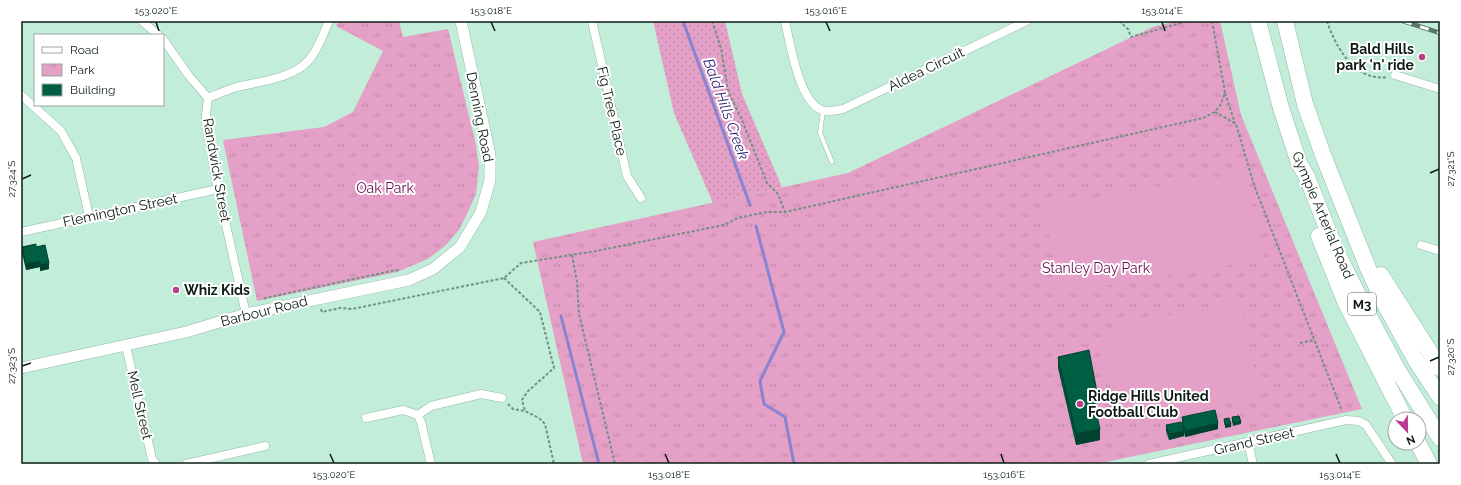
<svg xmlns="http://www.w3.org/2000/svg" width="1461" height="485" viewBox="0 0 1461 485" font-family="Raleway,sans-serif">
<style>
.grass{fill:url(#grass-dots)}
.park{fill:url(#park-tufts)}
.garden{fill:#e4a0c6}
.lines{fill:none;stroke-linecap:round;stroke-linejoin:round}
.stream{stroke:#8884d1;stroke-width:3}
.service-casing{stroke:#91baa7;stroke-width:5}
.minor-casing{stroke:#91baa7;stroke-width:9}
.tertiary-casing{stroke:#91baa7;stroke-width:12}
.motorway-casing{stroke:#91baa7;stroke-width:17}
.path{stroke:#729183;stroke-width:2;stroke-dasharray:3 2;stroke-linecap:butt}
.service{stroke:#fff;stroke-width:4}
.minor{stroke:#fff;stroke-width:8}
.tertiary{stroke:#fff;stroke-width:11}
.motorway{stroke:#fff;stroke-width:16}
.rail-casing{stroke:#5a7669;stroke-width:4.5}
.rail{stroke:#fff;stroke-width:3;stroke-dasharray:9;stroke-linecap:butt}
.wall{fill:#00513a}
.shaded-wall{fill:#00422f}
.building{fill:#005e43;stroke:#00422f}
.ticks{fill:none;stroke:#0d1d16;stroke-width:1.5}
.poi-dot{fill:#bb3e8e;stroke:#fff;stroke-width:1.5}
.labels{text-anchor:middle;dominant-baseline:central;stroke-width:4;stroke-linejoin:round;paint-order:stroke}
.shield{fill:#fff;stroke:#56615c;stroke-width:1}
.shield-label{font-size:13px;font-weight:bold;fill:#0d1d16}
.poi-label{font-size:14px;font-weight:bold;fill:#0d1d16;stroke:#fff;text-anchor:start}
.street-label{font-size:14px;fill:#0d1d16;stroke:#fff}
.park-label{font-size:14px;fill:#6d0c4e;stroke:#fff}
.water-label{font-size:15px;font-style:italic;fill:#321f78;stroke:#fff}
.neatline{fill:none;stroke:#0d1d16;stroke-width:1.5}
.ticks-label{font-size:10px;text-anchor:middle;fill:#0d1d16}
</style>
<defs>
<pattern id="grass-dots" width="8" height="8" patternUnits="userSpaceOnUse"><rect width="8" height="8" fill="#e4a0c6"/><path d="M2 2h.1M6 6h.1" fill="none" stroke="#c289a9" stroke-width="1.8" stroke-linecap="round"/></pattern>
<pattern id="park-tufts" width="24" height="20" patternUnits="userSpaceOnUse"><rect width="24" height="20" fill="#e4a0c6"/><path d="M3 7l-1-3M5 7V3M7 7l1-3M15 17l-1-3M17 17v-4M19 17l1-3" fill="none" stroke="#c289a9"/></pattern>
</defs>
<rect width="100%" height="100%" fill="#c2edd8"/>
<path class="grass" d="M653 21H725L742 94 782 187 713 203 674 113Z"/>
<path class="park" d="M339 21H399L403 37 448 29 476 145 479 167 476 194 466 216 459 230 446 245 428 259 397 272 257 301 223 140 324 127 353 112 383 51 336 26Z
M1177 21H1220L1241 115 1362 409 1096 464H583L533 242 848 173 1153 27Z"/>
<path class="garden" d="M1246 172 1264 260 1059 294 1044 206Z
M370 174 371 192 352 193 350 175Z
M1240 300 1260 396 1119 426 1099 330Z"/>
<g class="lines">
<path class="stream" d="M683 21 750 205
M756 226 784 332 760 381 764 404 785 417 794 464
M561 316 599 464"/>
<g class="service-casing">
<path id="service" d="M823 111 820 133 832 162"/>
</g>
<g class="minor-casing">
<path id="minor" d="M142 21 158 35
M592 21 627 176 641 198
M785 21C790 43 799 102 822 110 827 113 837 110 843 109L1027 21
M163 39 189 76 208 98 206 115V124L218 189 246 314
M1395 75 1440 89
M21 95 61 131 76 158 89 216
M208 98C218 94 227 90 237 87 261 81 292 79 309 60 319 49 323 34 329 21
M21 232 218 189
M1421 245 1440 251
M126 346 152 459 156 464
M418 415 431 406 481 394 502 398
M366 418 403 410 418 415 421 422 431 464
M1248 442 1253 464
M186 464 265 446
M1149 464 1346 420 1359 421 1366 425 1392 464"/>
</g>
<g class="tertiary-casing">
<path id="tertiary" d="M21 368 186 332 246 314 409 280 433 269 460 247 481 212 490 180V155L461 21"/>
</g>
<g class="motorway-casing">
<path id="motorway" d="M1258 21 1281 108 1299 163 1307 177 1336 251 1365 309 1397 369 1440 438
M1285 21 1305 104 1323 155 1368 268 1382 299 1415 359 1440 397
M1319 236 1345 301 1405 419
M1381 275 1440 368
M1418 443 1429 464"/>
</g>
<path class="path" d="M712 21 721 48 728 91 742 120 767 183 778 194 785 212
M1119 21 1128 29 1131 37 1188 21
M1327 21C1335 46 1355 82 1387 77
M1225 93 1235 123
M1215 112 1236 124 1254 185 1342 411
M572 255 577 282 579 314 615 464
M504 278 540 312 554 368 527 392 522 400 525 411 539 418 545 424 554 464
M264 299 265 298 396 270 400 271
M321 309 322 312 340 308 352 309 504 278 521 263 596 251 724 225 738 218 766 212H785L1203 118 1215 112 1221 104 1225 92 1212 21
M1300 343 1314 340
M508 404 513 409 525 411"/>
<use href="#service" class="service"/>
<use href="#minor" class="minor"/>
<use href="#tertiary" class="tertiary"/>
<use href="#motorway" class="motorway"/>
<g class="rail-casing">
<path id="rail" d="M1403 21 1440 33"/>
</g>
<use href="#rail" class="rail"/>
</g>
<path class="wall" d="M22 247H36L49 269 40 271V267L26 270 22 253Z
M1058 357 1097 403 1094 404 1100 440 1076 445 1058 368Z
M1182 417 1218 429 1185 437 1182 423Z
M1232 417 1241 422V424L1233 426Z
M1166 425 1184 436 1169 440 1166 431Z"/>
<path class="shaded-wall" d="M40 261V267L26 270V264Z
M49 263V269L40 271V265Z
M1097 392V403L1092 404V393Z
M1218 423V429L1185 437V431Z
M1231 424V427L1225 428V425Z
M1100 429V440L1076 445V434Z
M1184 431V436L1169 440V434Z"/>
<path class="building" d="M36 244V247L45 245 49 263 40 265V261L26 264 22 247Z
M1089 350 1097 392 1092 393 1100 429 1076 434 1058 357Z
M1215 410 1218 423 1185 431 1182 417Z
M1239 416 1241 422 1233 423 1232 417Z
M1229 418 1231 424 1225 425 1224 419Z
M1181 422 1184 431 1169 434 1166 425Z"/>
<path class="ticks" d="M156 22 159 31M491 22 495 31M826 22 830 31M1162 22 1165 31M1430 173 1439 169M22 179 31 175M1430 361 1439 357M22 366 31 363M330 454 334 463M665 454 669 463M1001 454 1004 463M1336 454 1340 463"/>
<g class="poi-dot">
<circle cx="1422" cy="57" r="4"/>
<circle cx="176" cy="290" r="4"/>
<circle cx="1080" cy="404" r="4"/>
</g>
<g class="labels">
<rect class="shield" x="1348" y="293" width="28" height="22" rx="3"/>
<g class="shield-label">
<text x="1362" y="304">M3</text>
</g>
<g class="poi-label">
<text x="1414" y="49" text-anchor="end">Bald Hills<tspan x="1414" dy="16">park 'n' ride</tspan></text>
<text x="184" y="290">Whiz Kids</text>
<text x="1088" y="396">Ridge Hills United<tspan x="1088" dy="16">Football Club</tspan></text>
</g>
<g class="street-label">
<text transform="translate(926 69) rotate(-26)">Aldea Circuit</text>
<text transform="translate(612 111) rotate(77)">Fig Tree Place</text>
<text transform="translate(480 117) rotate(79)">Denning Road</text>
<text transform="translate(217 170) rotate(80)">Randwick Street</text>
<text transform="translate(120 210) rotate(-12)">Flemington Street</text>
<text transform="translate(1323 215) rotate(67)">Gympie Arterial Road</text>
<text transform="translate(264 311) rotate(-14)">Barbour Road</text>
<text transform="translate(140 405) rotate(77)">Mell Street</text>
<text transform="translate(1254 441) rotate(-13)">Grand Street</text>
</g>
<g class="park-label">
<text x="385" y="188">Oak Park</text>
<text x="1096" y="268">Stanley Day Park</text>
</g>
<g class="water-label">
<text transform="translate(726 109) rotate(70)">Bald Hills Creek</text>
</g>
</g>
<rect width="1461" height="485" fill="none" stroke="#ffffff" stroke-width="44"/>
<rect x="34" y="34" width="130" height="72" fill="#ffffff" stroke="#9ea5a2"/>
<rect x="42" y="47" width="20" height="6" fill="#ffffff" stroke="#9ea5a2"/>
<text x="70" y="54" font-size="12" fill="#0d1d16">Road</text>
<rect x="42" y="64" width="20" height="12" fill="url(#park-tufts)" stroke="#9ea5a2"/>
<text x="70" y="74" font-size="12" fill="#0d1d16">Park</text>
<rect x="42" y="84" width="20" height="12" fill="#005e43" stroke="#9ea5a2"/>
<text x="70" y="94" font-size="12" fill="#0d1d16">Building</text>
<g transform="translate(1407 431) rotate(158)"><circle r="19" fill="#ffffff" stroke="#9ea5a2"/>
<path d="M0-3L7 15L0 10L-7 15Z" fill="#bb3e8e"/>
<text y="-6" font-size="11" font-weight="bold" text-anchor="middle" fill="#0d1d16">N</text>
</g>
<rect x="22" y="22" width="1417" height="441" class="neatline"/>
<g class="ticks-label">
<text x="156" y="14">153.020°E</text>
<text x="491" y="14">153.018°E</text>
<text x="826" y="14">153.016°E</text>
<text x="1162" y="14">153.014°E</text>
<text transform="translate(1450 169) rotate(-90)" y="4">27.321°S</text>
<text transform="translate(11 179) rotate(-90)" y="4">27.324°S</text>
<text transform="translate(1450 357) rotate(-90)" y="4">27.320°S</text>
<text transform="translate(11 366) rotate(-90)" y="4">27.323°S</text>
<text x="334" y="478">153.020°E</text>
<text x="669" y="478">153.018°E</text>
<text x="1004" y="478">153.016°E</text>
<text x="1340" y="478">153.014°E</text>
</g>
</svg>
